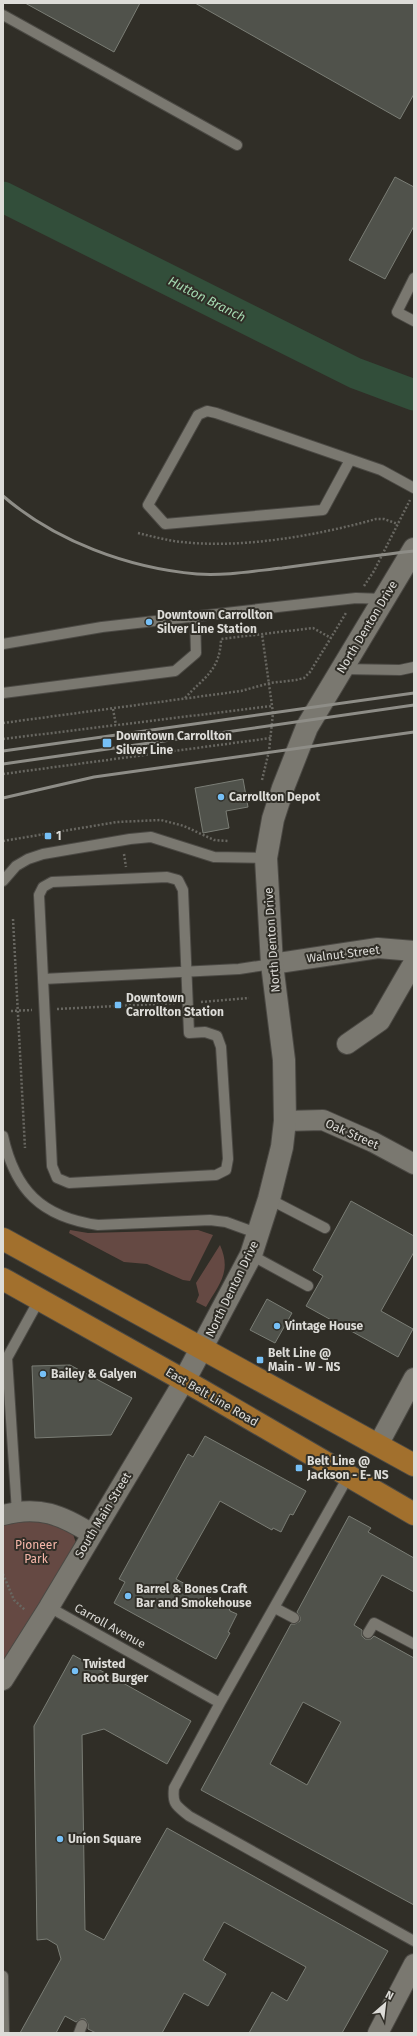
<svg xmlns="http://www.w3.org/2000/svg" width="417" height="2036" viewBox="0 0 417 2036" font-family="'Fira Sans',sans-serif">
<style>
.green{fill:#654943}
.lines{fill:none;stroke-linecap:round;stroke-linejoin:round}
.river{stroke:#324e3a;stroke-width:31}
.building{fill:#50524b;stroke:#7a7d75;fill-rule:evenodd}
.service-casing{stroke:#4b4944;stroke-width:12}
.minor-casing{stroke:#4b4944;stroke-width:22}
.tertiary-casing{stroke:#4b4944;stroke-width:24}
.primary-casing{stroke:#4b4944;stroke-width:24}
.path{stroke:#686761;stroke-width:2.5;stroke-dasharray:2 2;stroke-linecap:butt}
.service{stroke:#7a7870;stroke-width:10}
.minor{stroke:#7a7870;stroke-width:20}
.tertiary{stroke:#7a7870;stroke-width:22}
.primary{stroke:#a2702d;stroke-width:22}
.rail{stroke:#8e8d87;stroke-width:3}
.poi-dot{fill:#76c0f7;stroke:#302e27;stroke-width:1.5}
.labels{text-anchor:middle;dominant-baseline:central;stroke-width:4;stroke-linejoin:round;paint-order:stroke}
.poi-label{font-size:12px;font-weight:bold;fill:#dddcd8;stroke:#302e27;text-anchor:start}
.street-label{font-size:12px;fill:#dddcd8;stroke:#302e27}
.park-label{font-size:12px;fill:#f7b7aa;stroke:#302e27}
.water-label{font-size:13px;font-style:italic;fill:#a3d7af;stroke:#302e27}
</style>
<rect width="100%" height="100%" fill="#302e27"/>
<path class="green" d="M70 1230 88 1233 198 1230 213 1235 190 1281 183 1280 147 1264 124 1262 69 1233Z
M220 1245C232 1272 219 1284 206 1307L196 1302 199 1295 196 1283Z
M39 1519 71 1528 77 1546 3 1665V1524Z"/>
<g class="lines">
<path class="river" d="M3 197 355 373 414 395"/>
</g>
<path class="building" d="M25 3H140L114 52Z
M195 3H414V94L400 119Z
M395 177 414 187V226L385 279 349 260Z
M243 779 248 807 226 811 229 828 203 833 195 788Z
M351 1201 414 1236V1252L381 1311 413 1329 398 1357 306 1306 323 1276 313 1270Z
M267 1299 292 1313 275 1343 250 1330Z
M70 1365 132 1398 111 1435 35 1438 32 1366Z
M205 1436 306 1491 293 1515 290 1514 281 1532 273 1528 272 1530 220 1501 176 1579 229 1608 230 1611 237 1614 228 1632 230 1633 216 1659 114 1603 125 1582 119 1579 188 1454 193 1457Z
M349 1516 371 1528 368 1532 414 1558V1592L382 1575 354 1625 362 1630V1636L365 1639H371L374 1636 414 1658V1905L201 1790 291 1624H295L300 1621V1617L297 1612ZM303 1702 341 1722 307 1785 270 1764Z
M73 1655 191 1721 167 1764 104 1729 82 1735 85 1930 104 1940 167 1828 388 1951 342 2033H249L272 1992 287 2001 306 1967 224 1922 203 1960 226 1974 208 2006 184 1993 162 2033H96L88 2029V2024L85 2019H81L76 2022 65 2016 56 2033H20L61 1959 57 1945 47 1939 37 1940 34 1726Z"/>
<g class="lines">
<g class="service-casing">
<path id="service" d="M3 15 237 145
M414 278 397 312 414 321
M350 460 323 510 165 524 148 505 198 415 207 411 216 413 381 470 414 488
M3 644 102 627 356 598 384 599
M342 669 400 670 414 667
M3 693 175 671 196 653 195 617
M167 877 178 880 183 890 189 1033 205 1032 217 1036 221 1047 228 1159 226 1170 216 1175 69 1183 57 1178 52 1166 39 895 43 887 52 882Z
M3 881 16 866 28 859 43 854 130 839 151 837 214 857 266 858
M43 979 239 969 272 964
M3 1136C15 1190 41 1217 98 1225L210 1220 226 1222 259 1234
M269 1199 325 1228
M251 1255 308 1286
M348 1477 220 1703 174 1788C172 1805 177 1806 189 1816L414 1941
M17 1512 7 1358 39 1300
M49 1607 220 1703
M275 1608 294 1618
M368 1633 374 1623 414 1644
M3 1976 4 2033
M79 2033 82 2025"/>
</g>
<g class="minor-casing">
<path id="minor" d="M272 964 378 948 414 951
M347 1044 380 1021 414 962
M285 1121 323 1120 373 1142 414 1164
M378 1445 414 1378
M3 1515C39 1505 62 1515 92 1534
M3 1680 49 1607 184 1381
M378 2033 414 1964"/>
</g>
<g class="tertiary-casing">
<path id="tertiary" d="M184 1381 251 1255 269 1199 282 1147 285 1121 284 1060 272 964 266 858 273 819 283 788 307 727 414 549"/>
</g>
<g class="primary-casing">
<path id="primary" d="M3 1239 414 1465
M3 1279 201 1390 414 1514"/>
</g>
<path class="path" d="M138 533C150 536 162 539 174 541 237 550 315 536 376 519H384L398 524
M364 586 374 571 410 500
M185 698C204 677 220 671 221 639L313 628 331 638
M113 709 116 725
M3 723 241 691 270 683 296 680 304 678 310 672 346 613
M3 739 272 706
M3 774 271 738
M262 780 269 751 273 713 262 634
M3 841 117 822 161 820 184 826 214 840 228 841
M124 854 126 867
M13 919 25 1148
M201 1002 249 998
M57 1009 176 1003
M11 1011 32 1010
M3 1574 14 1600 25 1610"/>
<use href="#service" class="service"/>
<use href="#minor" class="minor"/>
<use href="#tertiary" class="tertiary"/>
<use href="#primary" class="primary"/>
<path class="rail" d="M3 496C55 541 128 568 197 574 225 576 254 571 282 568 326 562 370 556 414 551
M3 751 414 693
M3 764 414 705
M3 798 94 777 414 732"/>
</g>
<g class="poi-dot">
<circle cx="149" cy="622" r="4"/>
<rect x="102" y="738" width="10" height="10" rx="2"/>
<circle cx="221" cy="797" r="4"/>
<rect x="44" y="832" width="8" height="8" rx="2"/>
<rect x="114" y="1001" width="8" height="8" rx="2"/>
<circle cx="277" cy="1326" r="4"/>
<rect x="256" y="1356" width="8" height="8" rx="2"/>
<circle cx="43" cy="1374" r="4"/>
<rect x="295" y="1464" width="8" height="8" rx="2"/>
<circle cx="128" cy="1596" r="4"/>
<circle cx="75" cy="1671" r="4"/>
<circle cx="60" cy="1839" r="4"/>
</g>
<g class="labels">
<g class="poi-label">
<text x="157" y="615">Downtown Carrollton<tspan x="157" dy="14">Silver Line Station</tspan></text>
<text x="116" y="736">Downtown Carrollton<tspan x="116" dy="14">Silver Line</tspan></text>
<text x="229" y="797">Carrollton Depot</text>
<text x="56" y="836">1</text>
<text x="126" y="998">Downtown<tspan x="126" dy="14">Carrollton Station</tspan></text>
<text x="285" y="1326">Vintage House</text>
<text x="268" y="1353">Belt Line @<tspan x="268" dy="14">Main - W - NS</tspan></text>
<text x="51" y="1374">Bailey &amp; Galyen</text>
<text x="307" y="1461">Belt Line @<tspan x="307" dy="14">Jackson - E- NS</tspan></text>
<text x="136" y="1589">Barrel &amp; Bones Craft<tspan x="136" dy="14">Bar and Smokehouse</tspan></text>
<text x="83" y="1664">Twisted<tspan x="83" dy="14">Root Burger</tspan></text>
<text x="68" y="1839">Union Square</text>
</g>
<g class="street-label">
<text transform="translate(367 627) rotate(-59)">North Denton Drive</text>
<text transform="translate(272 940) rotate(-94)">North Denton Drive</text>
<text transform="translate(343 954) rotate(-7)">Walnut Street</text>
<text transform="translate(352 1134) rotate(24)">Oak Street</text>
<text transform="translate(232 1289) rotate(-64)">North Denton Drive</text>
<text transform="translate(212 1397) rotate(30)">East Belt Line Road</text>
<text transform="translate(103 1515) rotate(-59)">South Main Street</text>
<text transform="translate(110 1626) rotate(29)">Carroll Avenue</text>
</g>
<g class="park-label">
<text x="36" y="1545">Pioneer<tspan x="36" dy="14">Park</tspan></text>
</g>
<g class="water-label">
<text transform="translate(207 299) rotate(27)">Hutton Branch</text>
</g>
</g>
<rect width="417" height="2036" fill="none" stroke="#dddcd8" stroke-width="8"/>
<g transform="translate(385 2004) rotate(28)" stroke="#302e27" stroke-width="3" paint-order="stroke">
<path d="M0-3L7 15L0 10L-7 15Z" fill="#dddcd8"/>
<text y="-6" font-size="11" font-weight="bold" text-anchor="middle" fill="#dddcd8">N</text>
</g>
</svg>
